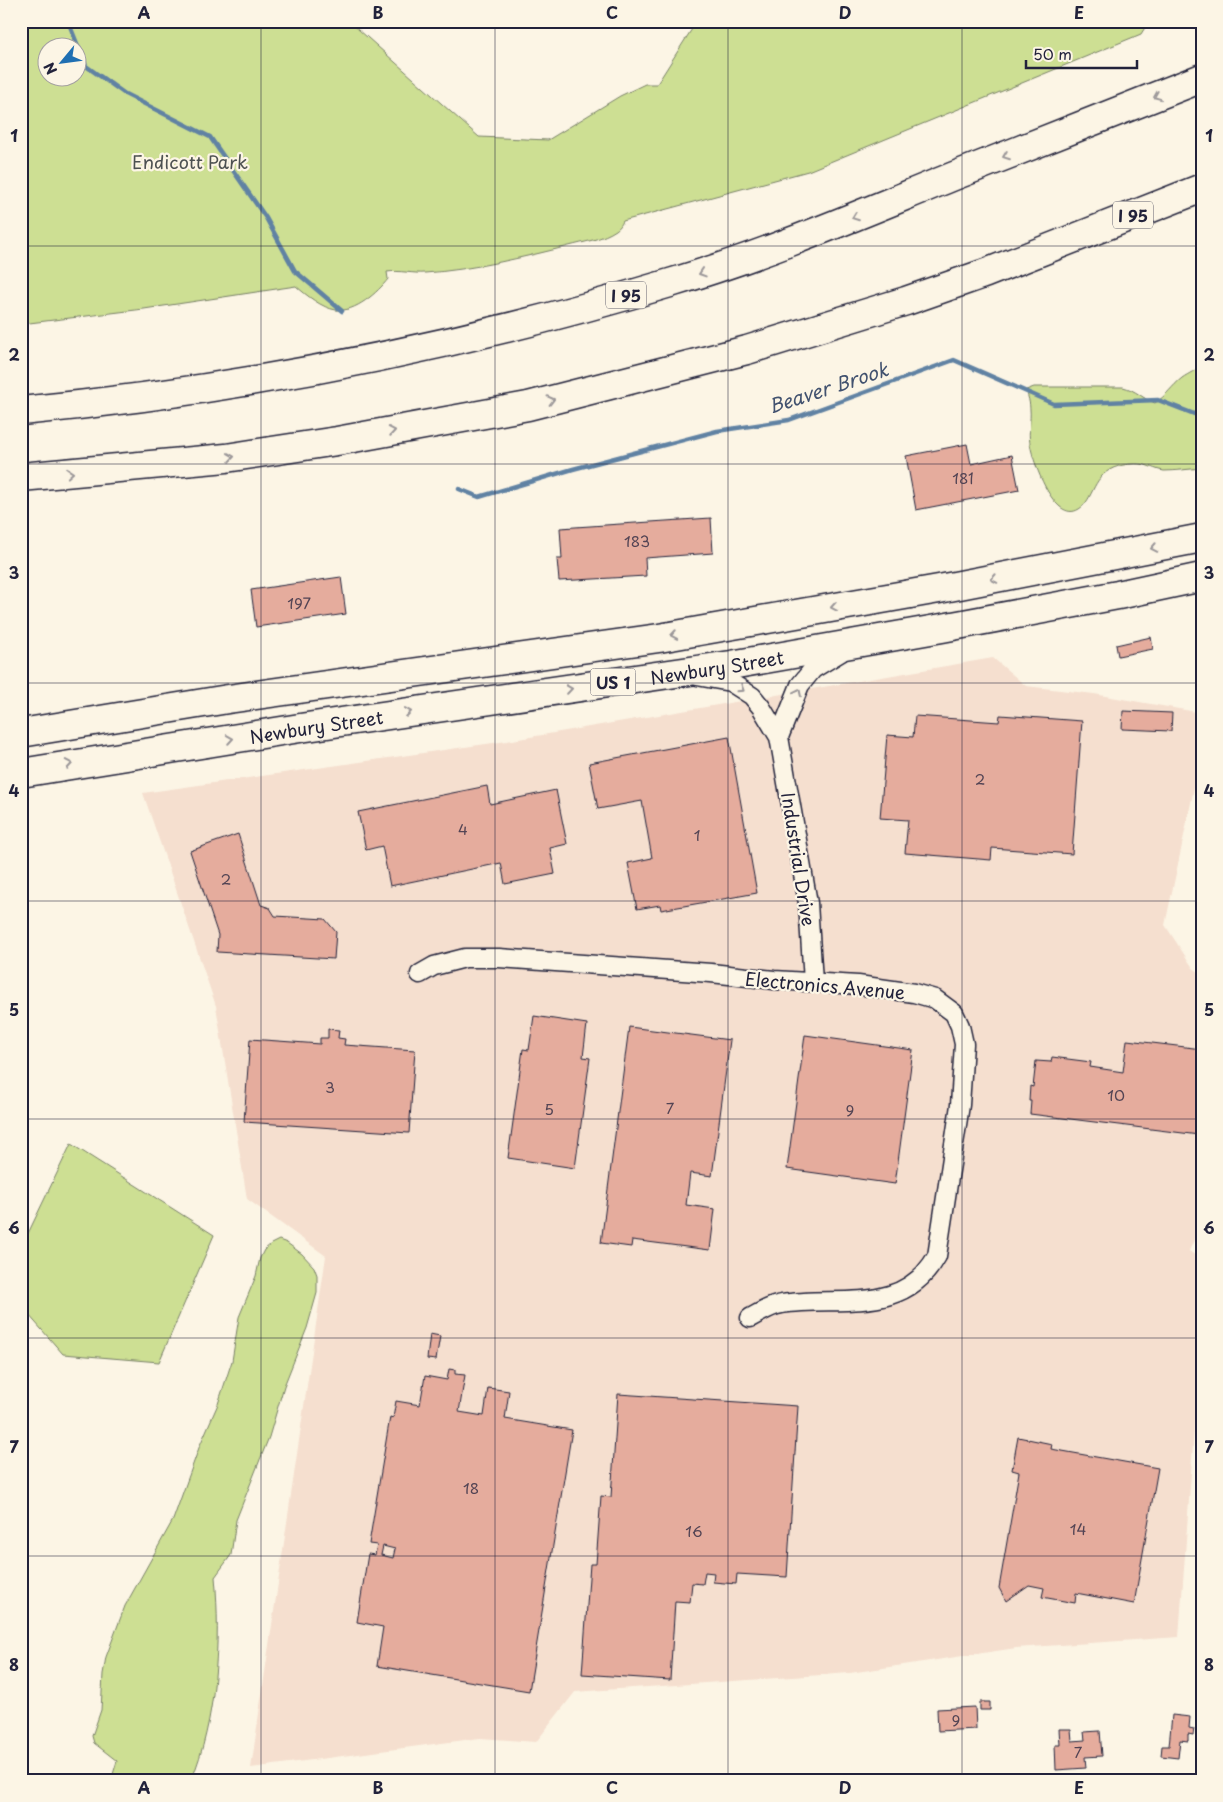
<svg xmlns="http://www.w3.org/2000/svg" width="1223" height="1802" viewBox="0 0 1223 1802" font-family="'Playpen Sans',sans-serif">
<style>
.built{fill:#f5dfcf}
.green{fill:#cddf93;stroke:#788067;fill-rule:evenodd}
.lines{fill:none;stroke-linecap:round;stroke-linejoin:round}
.stream{stroke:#6182a3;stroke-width:4.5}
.building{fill:#e5ac9d;stroke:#22223b;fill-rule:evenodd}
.minor-casing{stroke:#22223b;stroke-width:21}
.primary-casing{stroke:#22223b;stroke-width:31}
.motorway-casing{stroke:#22223b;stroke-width:31}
.minor{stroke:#fcf5e5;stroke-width:18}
.primary{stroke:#fcf5e5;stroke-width:28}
.motorway{stroke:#fcf5e5;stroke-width:28}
.oneway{stroke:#9a9698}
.grid{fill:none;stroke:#22223b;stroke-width:1;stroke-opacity:0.55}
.labels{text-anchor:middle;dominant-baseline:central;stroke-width:4.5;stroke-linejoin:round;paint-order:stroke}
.number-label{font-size:15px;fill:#534454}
.shield{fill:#fcf5e5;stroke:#63616e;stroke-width:1}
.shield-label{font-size:16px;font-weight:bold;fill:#22223b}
.park-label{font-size:18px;fill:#4d5151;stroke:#fcf5e5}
.street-label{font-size:18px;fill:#22223b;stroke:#fcf5e5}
.water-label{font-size:19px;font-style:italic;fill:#42526f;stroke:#fcf5e5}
.neatline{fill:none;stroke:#22223b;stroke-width:2}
.grid-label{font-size:16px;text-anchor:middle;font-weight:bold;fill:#22223b}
</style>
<rect width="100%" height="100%" fill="#fcf5e5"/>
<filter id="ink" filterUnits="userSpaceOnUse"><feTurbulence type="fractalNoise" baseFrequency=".02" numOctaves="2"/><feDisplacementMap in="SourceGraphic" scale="10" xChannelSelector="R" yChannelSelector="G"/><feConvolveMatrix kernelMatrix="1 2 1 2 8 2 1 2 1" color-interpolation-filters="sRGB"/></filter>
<g filter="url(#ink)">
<path class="built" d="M993 658 1026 686 1094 694 1202 713V751L1165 925 1193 968 1202 974V1223L1189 1251 1202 1260V1405L1195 1418 1179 1637 1016 1648 850 1673 575 1692 536 1742 480 1738 251 1768 326 1256 247 1199 216 1006 143 793 507 741Z"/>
<path class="green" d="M21 21H349L479 137 548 140 620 96 645 84H657L697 21H1149L1141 34 808 171 623 221C621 225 620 227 616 230 603 239 584 242 569 246 524 257 472 270 425 273 413 274 400 270 387 272L388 279C378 292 355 313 336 310 322 308 306 295 296 286L144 309 21 324ZM48 48H78V78H48Z
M1202 364V468C1189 469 1176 471 1164 471 1157 470 1152 467 1145 465 1137 463 1127 464 1119 466 1091 474 1095 499 1079 509 1054 525 1032 459 1030 443 1028 432 1031 420 1030 409 1030 403 1028 396 1026 390L1034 387H1123C1136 390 1143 399 1155 403 1166 396 1172 386 1182 378 1189 373 1196 371 1202 364Z
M71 1144 214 1235 159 1362 63 1354 21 1306V1248Z
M279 1240 287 1243 302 1254 314 1267 317 1275V1293L307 1328 284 1386 269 1437 236 1520 231 1555 215 1577C221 1641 216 1721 191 1781H111L117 1761 94 1743 92 1736 101 1710 103 1674 106 1657 125 1606 173 1520 200 1445 218 1404 232 1361 239 1317 256 1276 260 1258 264 1250 271 1244Z"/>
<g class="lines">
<path class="stream" d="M68 21 86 66 125 94 210 137 266 218 295 271 342 311
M459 489 479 497 573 469 717 431 789 420 954 360 1054 404 1158 400 1202 417"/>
</g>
<path class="building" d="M967 444 971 464 1012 455 1019 490 916 510 906 456Z
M711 518 713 553 645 558 646 576 559 581 557 559H562L560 528Z
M341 577 346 614 256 627 251 590Z
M1151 637 1153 649 1118 656 1116 645Z
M1123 711 1172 713 1171 731 1122 729Z
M1000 715 1082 721 1072 854 992 848 991 860 905 853 908 820 880 818 887 735 913 737 915 716 999 722Z
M729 737 757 893 661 910 660 905 637 909 628 863 652 858 642 801 598 809 589 763Z
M487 786 490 804 556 790 567 844 550 848 555 874 505 884 501 863 390 886 382 846 366 850 358 812Z
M238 834 261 905 270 908 275 916 325 919 336 932 334 959 217 952 218 935 190 851Z
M534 1016 587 1024 583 1057 590 1058 575 1168 508 1158 523 1049 529 1050Z
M629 1027 730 1040 712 1176 690 1173 686 1205 715 1209 710 1250 632 1240 631 1247 601 1243Z
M328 1029 339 1030 338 1038 345 1039 344 1045 415 1050 409 1133 244 1122 250 1039 320 1044V1038H328Z
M805 1035 913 1050 895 1184 787 1169Z
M1127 1040 1202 1049V1115L1199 1135 1030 1114 1031 1101H1029L1030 1086 1033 1087 1036 1061 1051 1062 1052 1057 1091 1062 1090 1067 1123 1072Z
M430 1334 440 1336 436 1360 427 1359Z
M449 1369 455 1370V1374L465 1375 459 1412 484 1416 488 1388 509 1391 505 1419 572 1430 529 1691 377 1666 383 1627 357 1622 368 1554 375 1555 377 1545 369 1544 390 1417 393 1418 396 1401 420 1405 425 1376 447 1380ZM383 1546 395 1549 393 1558 381 1555Z
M618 1394 798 1406 787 1577 737 1574 736 1584 713 1582 714 1573 705 1572 703 1584 692 1583 690 1602 675 1601 670 1680 582 1674 590 1564H596L601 1496 611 1497Z
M1018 1437 1052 1444 1051 1449 1158 1468 1134 1604 1076 1593 1075 1603 1042 1597 1044 1588 1029 1585 1006 1601 999 1588 1019 1472 1012 1470Z
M980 1702H990V1710H980Z
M975 1707 976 1729 938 1731 937 1709Z
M1172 1715 1190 1717 1189 1728 1194 1729 1193 1735 1188 1734V1741L1180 1740 1178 1758 1161 1756 1162 1746H1169Z
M1059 1729H1071L1072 1741 1085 1740 1084 1732 1100 1731 1102 1756 1085 1757 1086 1768 1056 1770 1055 1745H1060Z"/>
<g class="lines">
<g class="minor-casing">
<path id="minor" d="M697 676 730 682 752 696 761 707 779 737 808 903 813 982
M779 737 800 685 813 669 841 652
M420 974 434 966 465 958H499L711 973 774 980 858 985 914 993 935 999 954 1013 960 1026 964 1044 960 1105 937 1256C903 1317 838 1295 782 1304 771 1305 760 1313 750 1318"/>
</g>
<g class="primary-casing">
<g id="primary">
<path d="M21 733 228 699 659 638 939 589 1202 538"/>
<path id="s1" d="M21 773 300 728 731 665 942 628 1118 595 1202 577"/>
</g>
</g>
<g class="motorway-casing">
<path id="motorway" d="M21 411C241 390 458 347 670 283 768 254 860 214 954 176 1036 143 1120 111 1202 78
M21 477 226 458 337 441 528 406 747 350 906 301 986 273 1202 188"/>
</g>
<use href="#minor" class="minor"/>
<use href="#primary" class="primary"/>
<use href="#motorway" class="motorway"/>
</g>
<defs><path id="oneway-chevron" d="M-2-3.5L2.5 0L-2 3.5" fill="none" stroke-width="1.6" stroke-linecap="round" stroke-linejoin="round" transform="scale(1.25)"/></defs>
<g class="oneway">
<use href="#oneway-chevron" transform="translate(1157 96) rotate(158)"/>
<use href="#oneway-chevron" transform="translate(1006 156) rotate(159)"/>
<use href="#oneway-chevron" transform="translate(855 217) rotate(159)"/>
<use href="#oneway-chevron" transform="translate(702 273) rotate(162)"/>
<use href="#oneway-chevron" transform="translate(551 400) rotate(-14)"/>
<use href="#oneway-chevron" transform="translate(392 431) rotate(-10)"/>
<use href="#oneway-chevron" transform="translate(231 457) rotate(-8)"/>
<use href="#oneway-chevron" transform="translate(70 473) rotate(-5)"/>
<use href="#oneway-chevron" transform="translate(1154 548) rotate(169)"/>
<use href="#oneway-chevron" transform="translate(994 579) rotate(169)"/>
<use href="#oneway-chevron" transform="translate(834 607) rotate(170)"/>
<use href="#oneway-chevron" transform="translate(674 635) rotate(170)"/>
<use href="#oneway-chevron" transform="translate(569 689) rotate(-8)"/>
<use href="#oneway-chevron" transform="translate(741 689) rotate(33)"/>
<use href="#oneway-chevron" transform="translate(798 692) rotate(-64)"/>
<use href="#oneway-chevron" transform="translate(408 712) rotate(-8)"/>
<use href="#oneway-chevron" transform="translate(230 739) rotate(-9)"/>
<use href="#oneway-chevron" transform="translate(69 764) rotate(-10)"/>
</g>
</g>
<path class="grid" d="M261 21V1781M495 21V1781M728 21V1781M962 21V1781M21 246H1202M21 464H1202M21 683H1202M21 901H1202M21 1119H1202M21 1338H1202M21 1556H1202"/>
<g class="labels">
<g class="number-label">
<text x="963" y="477">181</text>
<text x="637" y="540">183</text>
<text x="299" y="602">197</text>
<text x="980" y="778">2</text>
<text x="463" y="828">4</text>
<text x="697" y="834">1</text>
<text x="226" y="878">2</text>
<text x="330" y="1086">3</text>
<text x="1116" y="1094">10</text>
<text x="670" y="1107">7</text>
<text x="549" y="1108">5</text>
<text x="850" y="1109">9</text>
<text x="471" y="1487">18</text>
<text x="1078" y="1528">14</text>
<text x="694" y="1530">16</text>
<text x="956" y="1719">9</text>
<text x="1078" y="1751">7</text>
</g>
<g class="shield">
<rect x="1113" y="201.5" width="40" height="27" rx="4"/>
<rect x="606" y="281.5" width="40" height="27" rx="4"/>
<rect x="590.5" y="668.5" width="45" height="27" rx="4"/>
</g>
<g class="shield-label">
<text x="1133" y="215">I 95</text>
<text x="626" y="295">I 95</text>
<text x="613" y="682">US 1</text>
</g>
<g class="park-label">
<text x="190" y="161">Endicott Park</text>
</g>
<g class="street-label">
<text stroke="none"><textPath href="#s1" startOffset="704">Newbury Street</textPath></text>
<text stroke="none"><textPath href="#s1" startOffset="299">Newbury Street</textPath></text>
<text transform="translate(799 859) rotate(81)">Industrial Drive</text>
<text transform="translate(825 985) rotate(5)">Electronics Avenue</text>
</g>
<g class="water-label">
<text transform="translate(828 387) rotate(-18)">Beaver Brook</text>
</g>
</g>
<rect width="1223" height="1802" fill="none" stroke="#fcf5e5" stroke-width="55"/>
<g transform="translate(62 62) rotate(241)"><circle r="24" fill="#fcf5e5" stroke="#a5a1a1"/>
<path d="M0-4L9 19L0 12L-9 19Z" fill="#1f6fb2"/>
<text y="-8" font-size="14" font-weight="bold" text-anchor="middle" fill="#22223b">N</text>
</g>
<path d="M1026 60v8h111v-8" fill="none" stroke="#22223b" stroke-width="2.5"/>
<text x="1033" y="60" font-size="15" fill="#22223b" stroke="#fcf5e5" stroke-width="4" paint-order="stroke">50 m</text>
<rect x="28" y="28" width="1168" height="1746" class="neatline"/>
<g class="grid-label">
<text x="144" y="19">A</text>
<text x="378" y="19">B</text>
<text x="612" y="19">C</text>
<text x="845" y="19">D</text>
<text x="1079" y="19">E</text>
<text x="14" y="142">1</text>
<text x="1209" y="142">1</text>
<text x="14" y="361">2</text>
<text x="1209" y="361">2</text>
<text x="14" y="579">3</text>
<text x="1209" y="579">3</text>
<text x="14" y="797">4</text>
<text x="1209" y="797">4</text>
<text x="14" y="1016">5</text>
<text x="1209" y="1016">5</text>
<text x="14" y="1234">6</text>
<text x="1209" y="1234">6</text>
<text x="14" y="1453">7</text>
<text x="1209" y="1453">7</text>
<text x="14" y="1671">8</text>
<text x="1209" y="1671">8</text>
<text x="144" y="1794">A</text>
<text x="378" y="1794">B</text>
<text x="612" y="1794">C</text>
<text x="845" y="1794">D</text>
<text x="1079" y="1794">E</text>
</g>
</svg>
